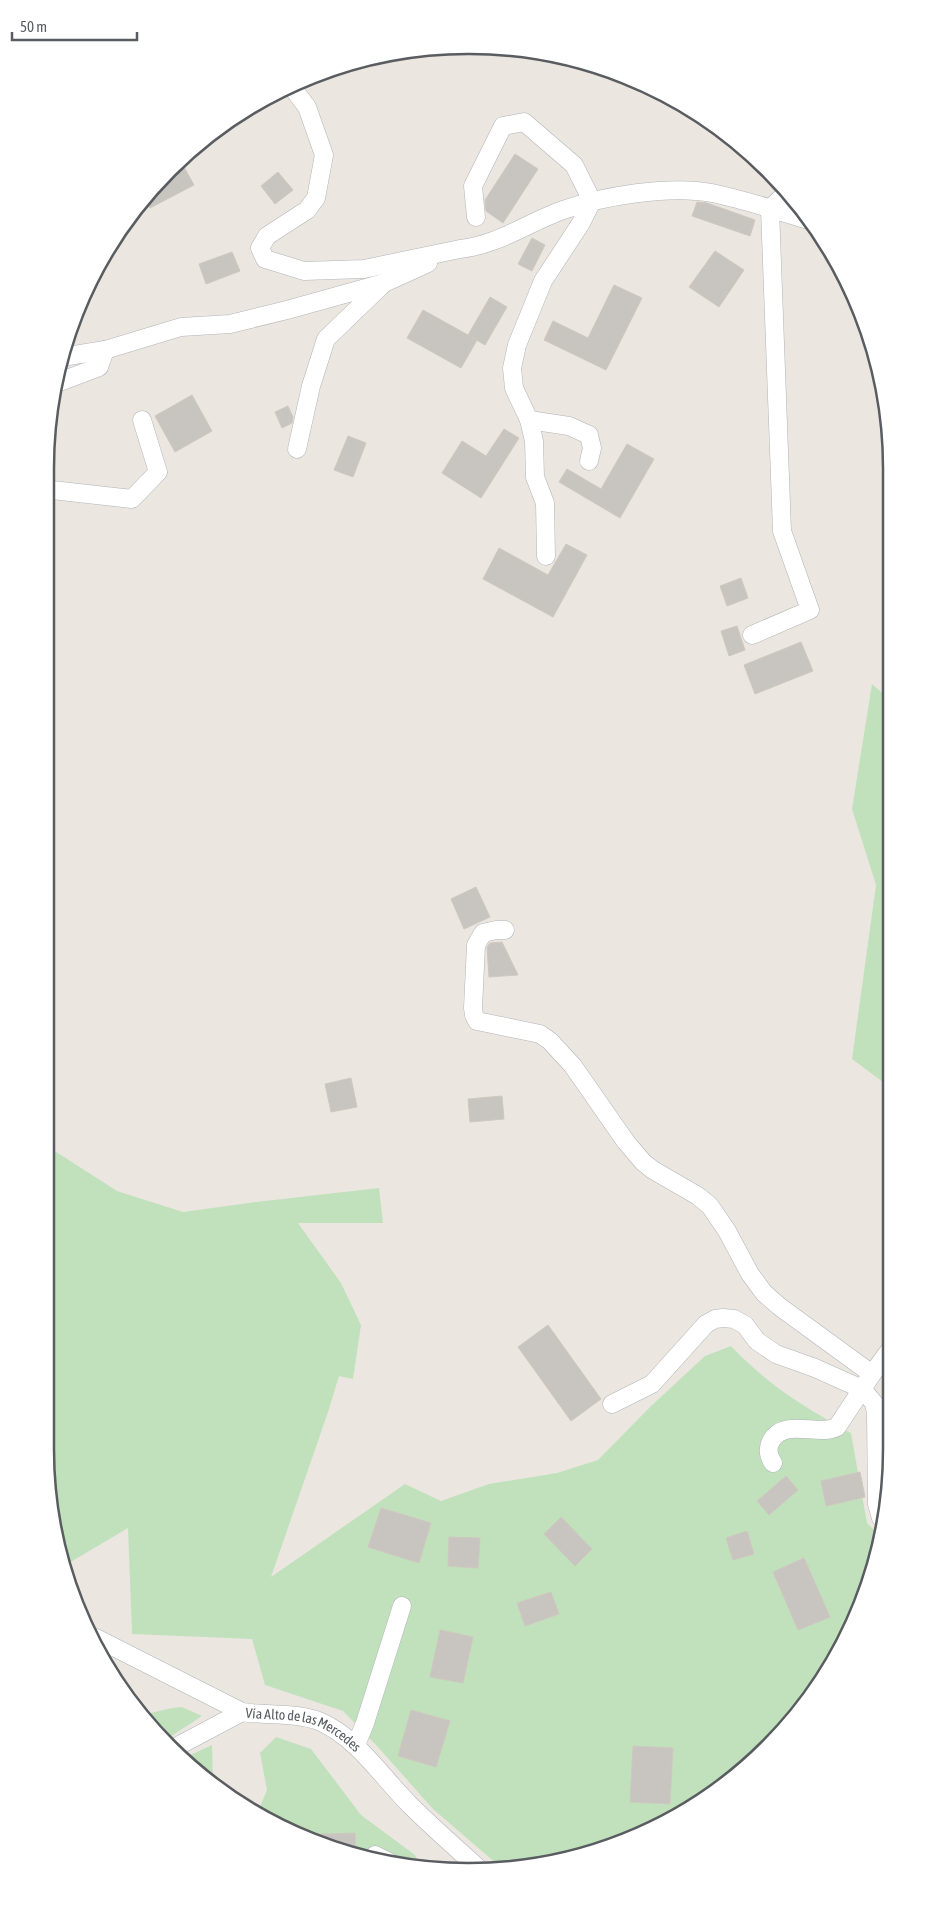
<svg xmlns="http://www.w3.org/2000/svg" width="937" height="1917" viewBox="0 0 937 1917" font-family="'Asap Condensed',sans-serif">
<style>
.green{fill:#c1e1bd}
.building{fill:#c8c4bf;stroke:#cfc8bf}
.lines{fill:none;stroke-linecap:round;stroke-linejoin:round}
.minor-casing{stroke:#b1b3b7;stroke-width:19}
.minor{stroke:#fff;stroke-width:18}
.labels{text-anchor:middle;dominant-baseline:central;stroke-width:4;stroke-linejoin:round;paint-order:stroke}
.street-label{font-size:14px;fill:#595c60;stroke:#fff}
.rim{fill:none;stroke:#595c60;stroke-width:2.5}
</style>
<rect width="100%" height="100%" fill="#ebe7e0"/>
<path class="green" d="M872 684 889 699 891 1088 852 1059 876 885 852 809Z
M50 1148 117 1191 183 1212 256 1202 379 1188 383 1223H298L341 1283 361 1325 353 1379 339 1376 328 1412 271 1577 405 1484 441 1501 489 1484 557 1473 598 1460 650 1407 705 1356 731 1346C768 1385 804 1407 851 1433L867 1523 882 1538 860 1611 821 1684 768 1748 656 1828 524 1868H502L498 1865 433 1809 377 1746 343 1711 265 1685 252 1639 132 1634 128 1528 64 1566 45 1448V1149Z
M182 1707 202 1716 167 1739 142 1715 172 1708Z
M276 1737 311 1749 361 1815 415 1855 420 1865 386 1864 306 1840 257 1814 267 1790 260 1753Z
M212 1745 213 1782 186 1757Z"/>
<path class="building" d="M515 154 538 169 503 223 486 211 485 200Z
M180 160 194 185 150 208 145 199 169 169Z
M278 172 293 190 275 204 261 186Z
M697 202 707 203 755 220 750 236 692 216Z
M532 238 545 245 532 271 518 264Z
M715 251 744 270 719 307 689 287Z
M232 252 240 271 206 284 199 264Z
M614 285 642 298 606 370 544 340 553 321 588 338Z
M490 297 507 307 485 345 468 335Z
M423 310 477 340 461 368 407 338Z
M192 395 212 431 175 452 155 416Z
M288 406 293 417 292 423 282 428 275 412Z
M504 429 519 438 481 498 442 473 462 441 486 456Z
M348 436 366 443 353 477 334 470Z
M627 444 654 459 620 518 559 482 567 469 601 489Z
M566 544 587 555 553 617 483 579 499 548 548 575Z
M741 578 748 598 727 606 720 586Z
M737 626 745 650 729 656 721 631Z
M801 642 813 671 755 694 744 665Z
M476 887 490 917 464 929 451 899Z
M502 942 518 975 489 977 487 947 490 943Z
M351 1078 357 1107 331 1112 325 1084Z
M502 1096 504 1119 470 1122 468 1099Z
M548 1325 601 1399 571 1421 518 1347Z
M860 1472 865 1497 826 1506 821 1481Z
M786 1476 798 1490 769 1515 757 1501Z
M381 1508 431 1523 419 1563 368 1547Z
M561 1517 592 1549 575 1566 544 1534Z
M747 1531 754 1554 733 1560 726 1538Z
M449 1537 480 1538 478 1568 448 1566Z
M804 1558 830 1617 798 1630 773 1572Z
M551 1592 559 1614 525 1626 517 1603Z
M440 1630 473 1637 463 1683 430 1677Z
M411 1710 450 1721 436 1767 398 1756Z
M633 1746 673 1748 670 1804 630 1802Z
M355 1833 356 1855 306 1840 297 1835Z"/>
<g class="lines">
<g class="minor-casing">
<g id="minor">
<path d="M291 86 307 107 324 155 316 198 307 210 267 236 260 248 265 259 304 271 364 269 460 249C498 245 527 223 563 210 603 196 669 185 712 193 746 200 778 211 811 221"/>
<path d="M476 217 473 186 503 126 524 122 574 165 592 201"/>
<path d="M62 357 105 350 181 327 230 324 287 310 384 283 428 263"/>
<path d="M54 384 99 367 105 350"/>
<path d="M529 420 569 426 589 435 592 448 589 461"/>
<path d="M297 449 311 386 326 339 382 285"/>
<path d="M45 488 52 490 132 499 158 472 142 420"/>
<path d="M546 556 545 503 535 477 534 441 529 420 514 388 512 368 517 345 543 281 581 223 592 201"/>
<path d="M752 635 810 610 782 531 770 209 786 193"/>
<path d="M505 930H496L483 933 476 945 473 1008 474 1015 477 1021 540 1034 550 1041 573 1066 626 1142 643 1162 653 1170 698 1196 710 1206 727 1231 750 1274 764 1293 780 1307 872 1374"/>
<path d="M612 1404 652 1384 706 1324 715 1319 723 1318 734 1319 745 1325 757 1341 776 1354 815 1368 862 1389 874 1403 876 1413 877 1504 881 1518 885 1522"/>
<path d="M773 1463C768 1455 767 1449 771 1441 785 1417 818 1437 837 1427L872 1374 892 1347"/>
<path id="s1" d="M96 1638 242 1712C266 1716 298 1712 321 1722 357 1738 382 1777 410 1805 431 1826 454 1846 477 1867"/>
<path d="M356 1745 365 1723 402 1606"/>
<path d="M176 1747 242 1712"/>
<path d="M375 1855 393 1864"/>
</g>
</g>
<use href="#minor" class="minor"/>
</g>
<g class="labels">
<g class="street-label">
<text stroke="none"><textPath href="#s1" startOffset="229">Vía Alto de las Mercedes</textPath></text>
</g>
</g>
<path d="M0 0H937V1917H0ZM468 54H469A414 414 0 0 1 883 468V1449A414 414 0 0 1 469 1863H468A414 414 0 0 1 54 1449V468A414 414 0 0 1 468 54Z" fill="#fff" fill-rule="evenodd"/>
<path class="rim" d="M468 54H469A414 414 0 0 1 883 468V1449A414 414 0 0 1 469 1863H468A414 414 0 0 1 54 1449V468A414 414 0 0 1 468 54Z"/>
<path d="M12 32v8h125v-8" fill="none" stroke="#595c60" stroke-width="2.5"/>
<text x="20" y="32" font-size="15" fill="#595c60" stroke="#ffffff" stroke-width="4" paint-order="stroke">50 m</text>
</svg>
